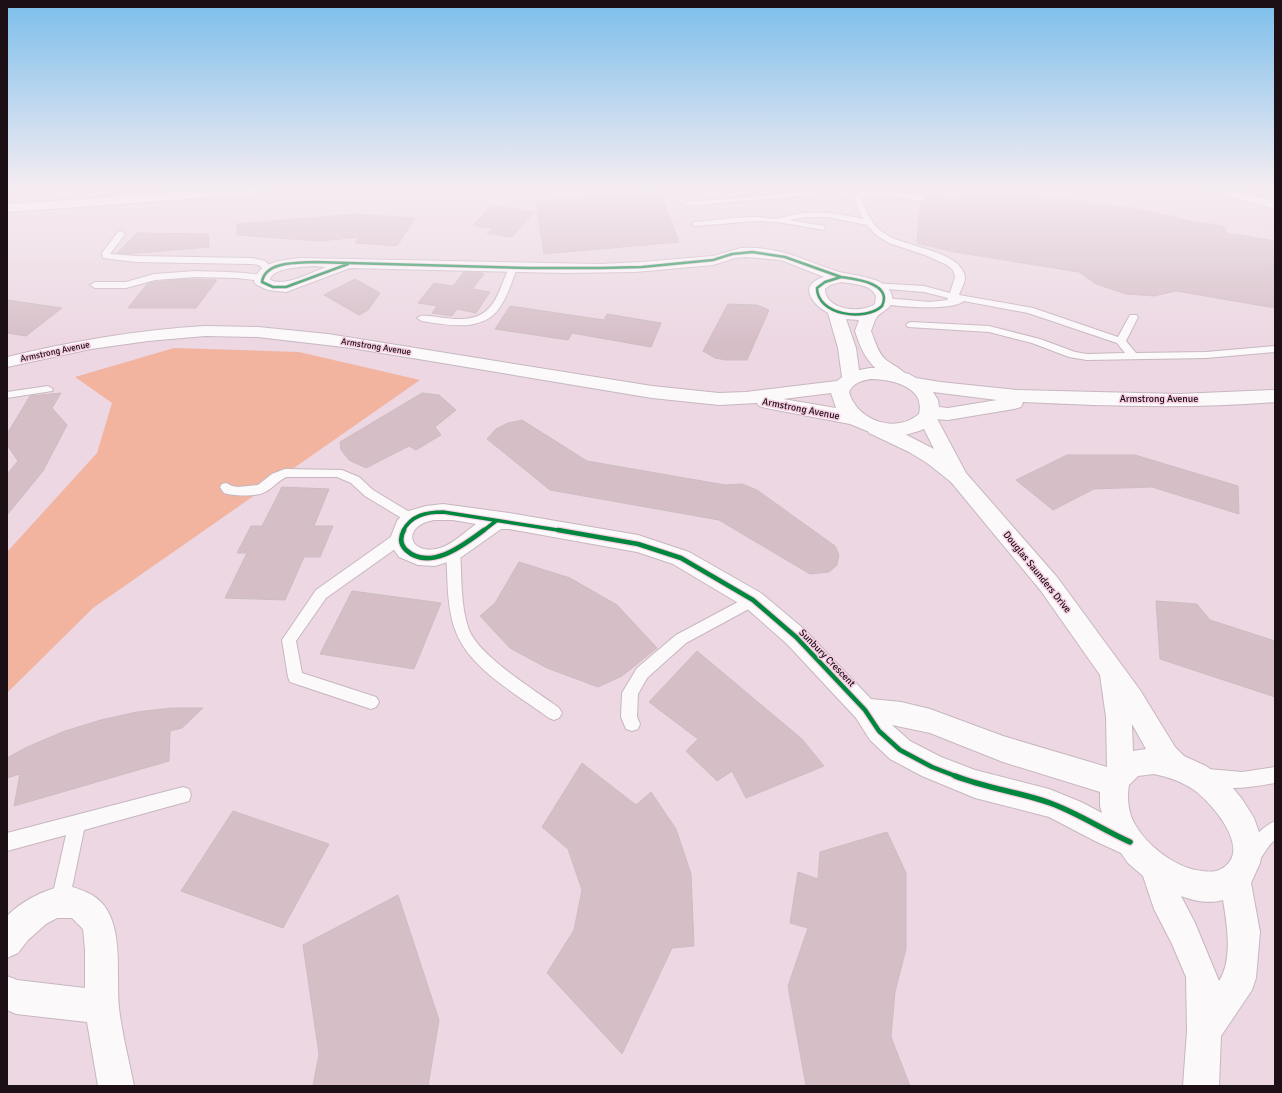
<svg xmlns="http://www.w3.org/2000/svg" width="1282" height="1093" viewBox="0 0 1282 1093" font-family="Signika,sans-serif">
<style>
.green{fill:#f2b49f}
.building{fill:#d6bec7;stroke:#cdbcc2}
.lines{fill:none;stroke-linecap:round;stroke-linejoin:round}
.service-casing{stroke:#c7b7bf;stroke-width:2}
.minor-casing{stroke:#c7b7bf;stroke-width:2}
.tertiary-casing{stroke:#c7b7bf;stroke-width:2}
.motorway-casing{stroke:#c7b7bf;stroke-width:2}
.service{fill:#fcf9fb;fill-rule:evenodd}
.minor{fill:#fcf9fb;fill-rule:evenodd}
.tertiary{fill:#fcf9fb;fill-rule:evenodd}
.motorway{fill:#fcf9fb;fill-rule:evenodd}
.cycleway-far3-casing{stroke:#f5cee2;stroke-width:4}
.cycleway-far2-casing{stroke:#f5cee2;stroke-width:5.5}
.cycleway-far1-casing{stroke:#f5cee2;stroke-width:7}
.cycleway-casing{stroke:#f5cee2;stroke-width:8}
.cycleway-far3{stroke:#00873e;stroke-width:2.5}
.cycleway-far2{stroke:#00873e;stroke-width:3.5}
.cycleway-far1{stroke:#00873e;stroke-width:4.5}
.cycleway{stroke:#00873e;stroke-width:5.5}
.labels{text-anchor:middle;dominant-baseline:central;stroke-width:3;stroke-linejoin:round;paint-order:stroke}
.far-street-label{font-size:9px;fill:#1c0f16;stroke:#f5cee2}
.street-label{font-size:10px;fill:#1c0f16;stroke:#f5cee2}
</style>
<rect width="100%" height="100%" fill="#ecd7e2"/>
<path class="green" d="M174 348 299 352 420 380 93 608 7 693V552L97 453 112 403 75 377Z"/>
<path class="building" d="M660 192 679 242 544 254 536 201Z
M958 192 1006 199V193L1032 197 1073 200 1148 211 1195 222 1223 226 1227 233 1275 241V308L1176 291 1154 296 1126 294 1096 284 1079 272 954 252 917 243 919 211 922 202 928 201 927 196 923 195 959 200Z
M492 205 534 212 512 237 487 233 492 228 473 225Z
M355 214 415 218 397 246 355 243 359 237 320 241 237 235V224Z
M137 233 208 234 209 247 129 254 117 253Z
M464 272 482 273 484 274 472 289 490 292 476 313 457 309 452 316 432 313 437 306 418 303 434 283 453 286Z
M183 279 217 280 196 308H128L148 283Z
M355 279 380 293 368 310 359 315 324 295Z
M7 300 62 308 26 336 7 333Z
M728 304 757 305 769 310 747 360H726L715 358 703 351Z
M510 306 604 320 607 314 661 323 651 347 572 333 568 340 495 329Z
M61 393 52 408 67 425 43 471 7 515V474L18 461 7 445V434L30 396Z
M422 393 439 395 456 410 435 427 441 435 416 450 409 446 366 468 349 460 341 450 340 442Z
M522 420 587 461 725 485 742 484 757 490 835 546 839 555 837 565 829 572 810 574 719 520 550 490 487 439 496 429 508 423Z
M1067 455H1135L1238 486 1239 514 1152 487 1094 489 1053 510 1016 480Z
M282 487 329 489 314 526H333L320 557H304L285 600 225 598 247 553H237L251 526H262Z
M519 562 570 578 617 605 657 648 622 676 598 687 547 668 510 648 480 616 495 603Z
M352 591 441 603 414 669 320 654Z
M1156 601 1197 604 1210 620 1275 641V697L1160 659Z
M697 651 802 739 824 766 746 798 732 771 717 781 686 751 698 739 649 702Z
M171 708H203L182 728 170 731 169 761 14 806 20 774 7 778V758L27 747 65 731 101 720 137 712Z
M582 763 636 805 651 792 676 829 691 874 694 946 672 948 622 1054 547 973 574 930 582 890 568 849 542 827Z
M233 811 329 844 283 928 181 891Z
M887 832 906 873V949L895 992 891 1037 910 1086H806L788 986 808 928 790 923 798 872 818 879 820 852Z
M398 895 439 1020 428 1086H313L319 1054 303 945Z"/>
<g class="lines">
<g class="service-casing">
<path id="service" d="M826 190 844 191 857 194 872 190H889L926 197V201H923L881 195 861 198C866 213 873 227 887 235 906 247 961 251 965 277 965 283 961 289 959 295L1033 308 1118 337 1130 315H1136L1138 317 1126 341 1136 353 1206 352 1275 346V352L1206 358 1087 360 1069 357 1032 343 989 332 908 327 906 325 908 323 911 322 989 326 1040 339 1075 352 1087 354 1125 353 1117 343 1028 313 964 301C953 311 895 307 881 303L879 301 884 298 930 302 947 300 948 298 924 292 874 288 871 287 869 285 871 283 924 286 950 293 955 277 953 270 947 265 925 255 889 243 876 235 867 225 827 217H806L789 220 824 226 825 228 824 230 778 222 756 221 695 226 691 224 695 222C715 220 736 217 757 217 763 217 775 220 781 218 809 209 834 212 863 219L854 198 843 195 826 194 686 206 682 204 686 202Z
M121 231 125 234 110 254 136 256 252 258 265 261 273 270 272 272H266L259 265 252 264 136 262 103 258 102 253 118 232Z
M513 265 517 268C512 281 508 295 500 307 483 333 447 325 422 321L417 318C426 309 469 332 490 307 499 297 503 280 509 268Z
M196 271C209 272 259 271 267 278L262 281 237 278 196 277 155 280 126 288H95L90 285 95 282H126L154 274Z
M48 386 53 389 52 391 7 398V392Z
M285 469 342 470 359 477 373 490 416 516 418 519 416 522 412 524 408 522 365 496 351 483 337 477H286C278 481 273 488 265 492 257 497 233 496 224 493L220 487 222 484 226 483 232 486 238 487 258 485 272 474Z
M400 533 405 534 406 538 405 542 326 598 296 641 302 673 376 697 379 702 376 707 371 709 290 682 288 677 282 640 316 590 395 534Z
M453 545 458 546 460 550C462 576 460 605 469 630 480 657 535 690 559 708L562 713 559 718 554 720 549 718C519 696 469 668 456 632 446 607 448 576 446 550L448 546Z
M753 594 758 596 760 600 758 604 686 643 647 678 638 694 637 717 640 724 638 729 632 731 626 729 621 717 622 693 637 668 676 635Z
M1275 767V783C1252 787 1225 792 1202 783L1200 777 1202 771 1208 769 1242 772Z
M183 787 189 789 191 795 189 801 84 830 69 902 66 908 60 911 54 908 51 902 66 835 7 851V833Z
M1275 821V840C1265 847 1263 861 1251 866L1245 863 1242 857C1249 842 1260 828 1275 821Z"/>
</g>
<g class="minor-casing">
<path id="minor" d="M741 248C781 246 801 260 836 271 851 276 888 276 892 296 894 309 882 310 877 317 874 320 873 327 871 331 875 341 878 353 886 360 893 365 902 369 907 376L904 380C895 382 891 380 884 375 867 363 861 350 855 331L859 320 846 319 856 348 860 377 857 381 851 383 845 381 842 377 838 348 828 313C812 304 797 285 824 277L781 260 746 257 735 258 713 265 635 272 564 273 350 268 286 292 268 290 257 285 254 282C258 261 284 260 301 258L600 264 642 262 713 256ZM314 266 326 267C311 273 285 287 270 280 272 267 304 267 314 266ZM841 282C853 284 871 284 876 296L875 304C861 314 825 310 825 289L830 285Z
M927 411 934 413 966 473 1057 577 1140 690 1175 747 1184 756 1206 766 1228 782 1242 799 1254 818 1260 835 1262 853 1260 863 1251 883 1260 932 1256 978 1252 990 1221 1036 1219 1086H1183L1187 1031 1186 977 1172 944 1154 909 1143 876 1128 863 1121 853 1095 841 1049 817 975 798 922 776 890 759 870 740 856 718 787 644 745 607 673 564 637 552 509 529H501L460 558 435 566 418 565 399 557 390 544V539L397 521 405 512 426 506 443 504 509 513 638 535 689 552 761 593 805 630 871 699 901 702 930 709 1003 736 1107 767 1106 717 1100 675 1041 591 951 482 927 463 909 452 869 433 866 428 869 423 876 422 883 423 934 449 918 417 920 413ZM434 520H453L476 524C465 532 453 544 440 548 409 557 400 526 434 520ZM1132 724 1146 749 1133 751ZM892 725 930 733 1003 762 1100 792V806L1102 813 1081 802 1049 789 975 770 941 757 910 741ZM1154 774C1168 777 1181 781 1194 790 1212 803 1254 851 1221 869 1216 872 1209 872 1203 871 1175 869 1141 842 1131 816 1128 806 1127 795 1129 785L1138 776ZM1181 896C1194 901 1210 904 1223 900 1227 924 1233 960 1219 981L1195 923Z
M62 886C71 886 77 888 86 892 128 909 115 971 119 1008 122 1034 129 1060 134 1086H98L87 1022 16 1014 7 1010V976L17 980 85 988V949L83 929 72 918H57L46 924 28 940 18 953 7 958V916C22 901 42 891 62 886Z"/>
</g>
<g class="tertiary-casing">
<path id="tertiary" d="M1209 189H1230L1275 201V209L1210 192Z
M205 326 258 327 328 334 652 386 719 393 746 392 837 381 849 372 870 368H887L909 374 916 378 940 382 1017 390 1178 394 1275 390V402C1191 409 1106 406 1022 402L1023 403 1021 407 1014 409 948 420 935 419 926 428 919 431 905 435 889 436 867 431 850 424 766 408 759 406 757 403 719 405 652 398 352 348 258 337 205 336 148 341 91 349 7 367V357C73 341 138 330 205 326ZM870 379C890 379 926 386 919 414 896 434 857 421 849 392 853 383 861 381 870 379ZM933 392 997 400 948 408 939 407 938 400ZM831 393 836 408 783 399Z"/>
</g>
<g class="motorway-casing">
<path id="motorway" d="M221 189H285L284 192 279 193 7 212V204Z"/>
</g>
<use href="#service" class="service"/>
<use href="#minor" class="minor"/>
<use href="#tertiary" class="tertiary"/>
<use href="#motorway" class="motorway"/>
<g class="cycleway-far3-casing">
<path id="cycleway-far3" d="M348 264 286 287H273L262 282C265 261 298 263 314 262L529 268H600L642 267 713 260 732 254 752 252 785 257 841 277
M841 277C855 279 893 283 882 306 865 322 817 315 817 288L825 282Z"/>
</g>
<g class="cycleway-far2-casing">
<path id="cycleway-far2" d="M403 531C411 515 427 512 443 512L564 531
M483 531 496 521"/>
</g>
<g class="cycleway-far1-casing">
<path id="cycleway-far1" d="M404 530C400 537 400 544 406 550 430 572 465 544 484 530
M558 530 638 544 681 558 753 600 796 637 865 710 879 731 900 750 932 767 958 777"/>
</g>
<g class="cycleway-casing">
<path id="cycleway" d="M955 776C986 788 1019 792 1050 803 1078 813 1103 830 1130 842"/>
</g>
<use href="#cycleway-far3" class="cycleway-far3"/>
<use href="#cycleway-far2" class="cycleway-far2"/>
<use href="#cycleway-far1" class="cycleway-far1"/>
<use href="#cycleway" class="cycleway"/>
</g>
<linearGradient id="sky" x2="0" y2="1"><stop stop-color="#7bbeeb"/><stop offset="0.55" stop-color="#f6edf2"/><stop offset="1" stop-color="#f6edf2" stop-opacity="0"/></linearGradient>
<rect width="1282" height="342" fill="url(#sky)"/>
<g class="labels">
<g class="far-street-label">
<text transform="translate(376 347) rotate(9)">Armstrong Avenue</text>
<text transform="translate(55 352) rotate(-12)">Armstrong Avenue</text>
</g>
<g class="street-label">
<text x="1159" y="399">Armstrong Avenue</text>
<text transform="translate(801 409) rotate(11)">Armstrong Avenue</text>
<text transform="translate(1037 572) rotate(51)">Douglas Saunders Drive</text>
<text transform="translate(827 658) rotate(46)">Sunbury Crescent</text>
</g>
</g>
<rect width="1282" height="1093" fill="none" stroke="#1c0f16" stroke-width="16"/>
</svg>
